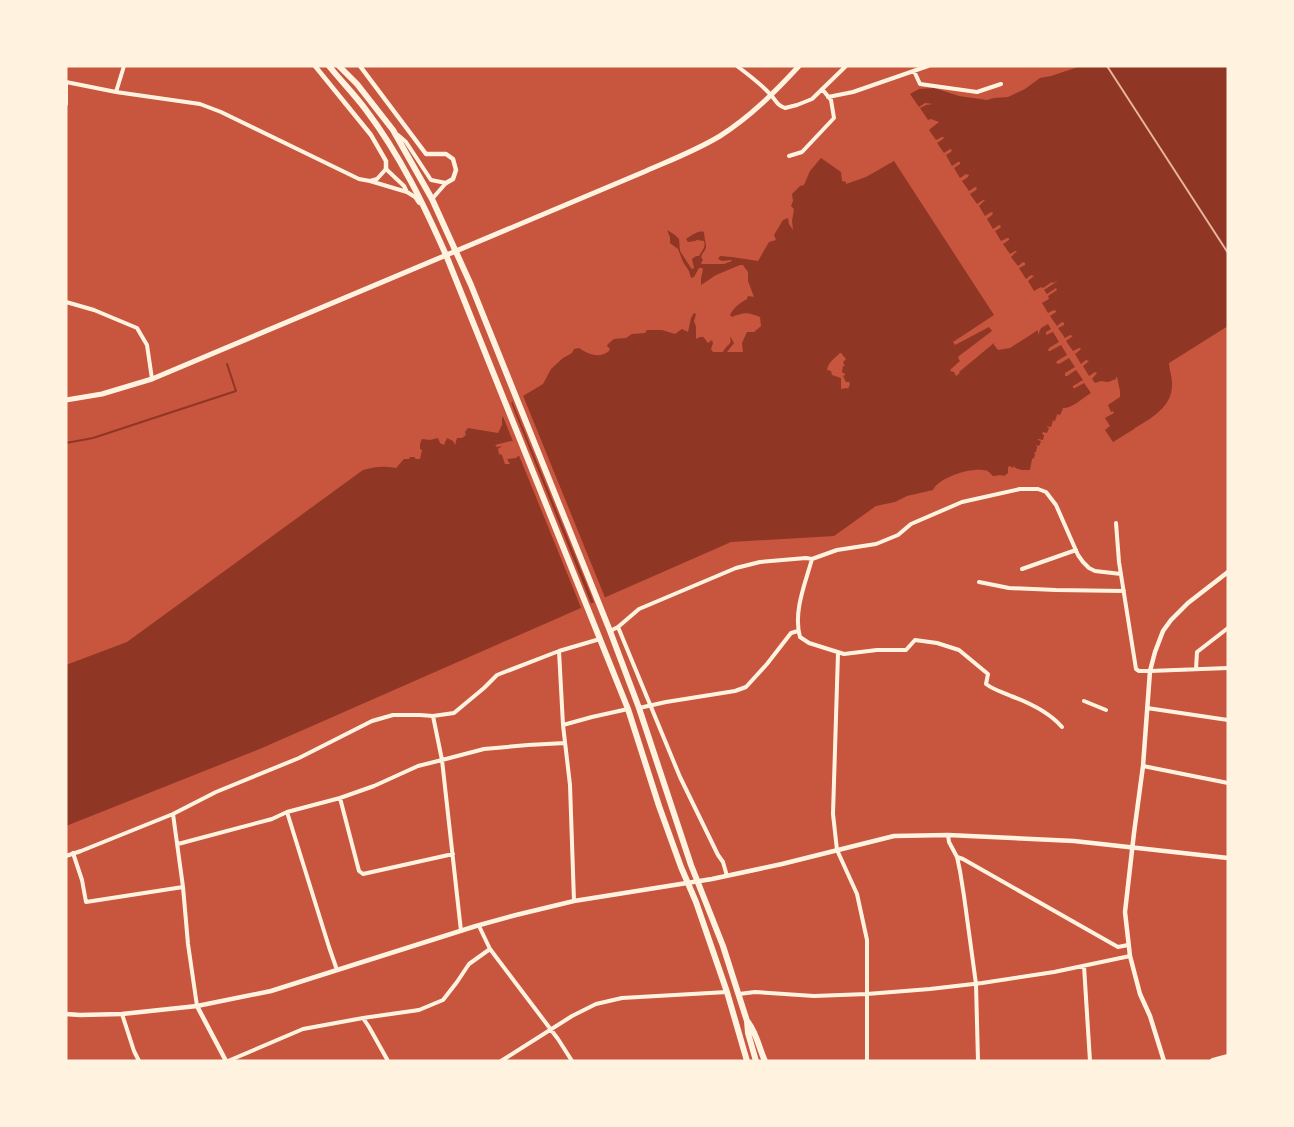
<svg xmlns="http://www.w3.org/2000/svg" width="1294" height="1127" viewBox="0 0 1294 1127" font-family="'Crimson Pro',serif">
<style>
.water{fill:#8f3625;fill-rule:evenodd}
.pier{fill:#c8553d}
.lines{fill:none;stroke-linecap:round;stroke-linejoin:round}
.stream{stroke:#8f3625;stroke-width:2}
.minor{stroke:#fff3e0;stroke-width:4}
.tertiary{stroke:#fff3e0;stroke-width:4.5}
.secondary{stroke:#fff3e0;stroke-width:5}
.trunk{stroke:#fff3e0;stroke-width:6}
.rail{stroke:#e9b49f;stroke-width:2}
</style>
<rect width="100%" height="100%" fill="#c8553d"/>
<path class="water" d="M1081 66H1228V326L1169 363C1169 369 1172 376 1172 383 1173 406 1153 417 1135 428V427L1134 429 1113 442 1105 430 1110 426 1105 418 1114 413 1113 411 1111 412 1108 405 1120 397V391L1117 377H1116V379L1108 382 1101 381 1095 383 1092 379 1097 373 1095 372 1089 376 1083 366 1089 361 1086 360 1081 364 1075 354 1080 350 1081 348H1079L1073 351 1066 341 1073 336 1070 335 1065 338 1058 328 1064 325V323L1062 322 1057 326 1050 316 1056 312V311L1054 310 1048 313 1042 303 1049 299 1048 296 1057 290 1056 288 1047 294 1044 290 1059 280 1053 283 1052 282 1043 288 1041 287 1034 291 1028 281 1034 276 1031 275 1026 279 1019 268 1025 265V263L1023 262 1018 266 1011 257 1017 251H1015L1010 254 1003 244 1009 240V238H1007L1001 241 995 231 1000 228 1001 226 999 225 993 229 987 219 992 215 993 213 991 212 985 216 979 206 985 200H983L977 204 970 194 976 190 977 188 975 187 969 191 962 181 968 177 969 175 966 174 960 178 954 168 960 164V162H958L952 166 946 155 951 152 952 150 950 149 944 153 937 143 943 139 944 137H942L936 140 929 130 939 122 931 119 928 120 920 108 926 105 933 104 925 103 919 107 910 94 919 89 934 88 959 96 987 100 994 98 1008 97 1025 89 1040 78 1051 76Z
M821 158 841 172 842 181 846 182V184L866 177 894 161 994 315 953 342 955 345 989 327 992 331 959 356 958 358 960 361 951 369 950 371 954 372 956 376 960 373 959 372 994 343V345L998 350 1010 348 1038 330V335L1041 328 1048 324 1051 329 1046 332V335L1053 332 1059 342 1049 348 1048 351H1050L1061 345 1067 355 1057 361 1056 363 1059 364 1069 358 1075 367 1065 373V376H1067L1076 370 1083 380 1073 386V388H1075L1084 383 1091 393C1081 399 1072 409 1062 408L1063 409 1060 415 1055 414 1057 415 1055 421 1051 420 1053 421 1051 427 1046 426 1049 428 1047 433 1043 432 1042 434 1044 435 1043 440 1038 439V440L1041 441 1039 446 1036 445 1037 447 1036 452H1034L1035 454 1034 458 1032 459 1030 470C1025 470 1017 471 1014 466L1013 468 1010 466 1008 467V473L1004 476 1001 475 993 476C990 473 988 470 983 470 970 468 939 477 933 490L907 496 895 502 876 506 834 536 731 542 262 748 66 826V665L127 642 363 470C370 468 381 466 388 467 391 467 394 468 396 468L404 459H409L410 457H414L416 459H420L422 450 420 449V444L422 439 430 440 438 438 440 443 444 445 447 438 453 441 455 445 457 438H462L466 435 465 432 468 428 498 433 502 425V418L513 400 523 396 543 384 551 369 563 358 572 353 574 349 579 348C588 354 599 359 609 351L610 349 607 346 608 344 614 339 626 338 632 334 645 333 647 330H662L675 334 682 329 688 332 691 318 694 313 696 314 694 321 696 327V339C704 334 704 338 708 343L712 340 713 343 711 349 713 352H723C728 342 732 347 730 336L734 343 727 352H743L742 343 747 332H754L761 326 760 317C747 312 745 312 732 317L730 315C734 307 740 303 747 299L748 296 754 297 748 281V272L743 265H740L716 275 701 285V279L703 269 702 268H699L694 277 691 278 689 271 683 262 678 249 670 243V237L667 230 675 235 679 239 680 251 691 268 693 269 694 268 692 259 696 256H699C702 250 706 248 704 241L697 240 695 241 688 242 686 239C691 236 698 230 704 232 704 237 706 243 706 247 706 250 702 253 701 257L703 260 701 263 702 264H724L732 261 731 260 722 261 718 259 720 256 732 257 758 261 769 242 776 240 774 235 783 220 788 218 789 224 793 230 792 221 794 209 791 206 793 201 792 194 800 186 804 185 810 171ZM840 353H841L846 359 843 362 845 366H843L842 372 845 374V375L843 376 846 382H849L850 384 848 389 847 388 841 389V378L832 375 831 371 827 370C828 362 835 358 840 353ZM511 441H516L521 454 516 458 507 459 510 464H505L502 455 499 454 498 449 502 446 497 447 495 445Z"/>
<path class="pier" d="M522 393 606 600 595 605 511 398 514 395Z
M510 400 592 606 582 610 518 453H519L516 445 514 444 502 414Z"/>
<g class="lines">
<path class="stream" d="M66 443 93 438 236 391 227 364"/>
<path class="minor" d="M737 66C749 75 761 84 771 95 777 102 776 104 785 108L797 105 812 99 846 66
M914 71 920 84 977 92 1001 84
M66 82 116 92 200 104 221 112 359 179 370 181 407 192 415 197 419 203
M116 92 124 66
M828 97 853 92 928 66
M66 104V82
M398 135 406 142 431 180 446 183
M789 156 802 152 834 118 831 100 822 89
M370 181 377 179 386 169 404 186 407 192
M432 199 446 183
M66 302 94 310 137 328 147 345 152 379
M1116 523 1119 562 1136 669 1139 671H1150L1228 668
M812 559C805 584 793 612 800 637L809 643 844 654 877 650H906L915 640 937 643 959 650 988 674 986 684C994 690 1002 692 1011 696 1030 703 1049 712 1062 727
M1022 569 1076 550
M979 582 1009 588 1056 590 1124 591
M618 627 680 777 718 855 723 862 727 876
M610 631 618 627 639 609 736 568 760 562 806 558 812 559 837 550 876 544 898 535 911 524 962 502 1020 489H1038L1046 492 1056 505 1078 555 1083 562 1089 568 1095 571 1121 574
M559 651 563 725 570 785 574 901
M838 653 833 814 837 850 857 894 867 940V1061
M1196 669 1197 652 1228 628
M1084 701 1106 710
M639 708 666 702 735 691 746 687 767 664 791 633 798 631
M1147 708 1228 720
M433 716 442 760 461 931
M563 725 592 717 628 709
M1143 766 1228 783
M340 798 359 871 363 874 453 854
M287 812 329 947 337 970
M173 814 183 887 188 944 197 1006
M948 835 949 842 957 857 960 871 964 896 976 984 978 1061
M178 844 272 819 287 812 340 798 374 786 418 766 442 760 484 749 528 745 565 743
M73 853 82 880 86 902 183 887
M66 856 81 851 173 814 216 792 299 758 372 721 393 715H420L433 716 454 713 484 688 497 675 559 651 600 639
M957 857 963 859 1118 947 1128 945
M479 926 490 949 558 1039 572 1061
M1084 966 1090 1061
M739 994 755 992 814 996 867 994 930 989 982 983 1054 972 1130 956
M122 1014 134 1051 139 1061
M363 1018 369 1027 388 1061
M228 1061 303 1029 363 1018 419 1010 443 1000 457 982 469 964 490 949
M501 1061 572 1016 596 1004 622 998 727 992"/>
<path class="tertiary" d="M315 66 371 135 386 161V169
M360 66 426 154H446L453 159 456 170 453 179 446 183
M197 1006 226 1061
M66 1014 80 1015 122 1014 197 1006 271 991 476 926 516 915 574 901 712 879 782 864 894 836 948 835 1074 841 1228 858
M1164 1061 1150 1016 1140 994 1130 956 1125 912 1134 833 1143 766 1150 671 1155 652 1163 631 1171 620 1188 603 1228 572"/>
<path class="secondary" d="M66 400 102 394 152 379 646 171C671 160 697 150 720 136 750 117 775 92 799 66"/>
<path class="trunk" d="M329 66C341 81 355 95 366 110 400 155 424 205 446 255L628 709 659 806 681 867 696 902 727 992 747 1061
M339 66 357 84 393 130 432 199 471 285 610 631 639 708 691 865 723 946 747 1021 748 1033 756 1061
M748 1022C757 1034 759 1048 765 1061
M1213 1061 1228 1057"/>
<path class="rail" d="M1107 66 1228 253"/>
</g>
<rect width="1294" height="1127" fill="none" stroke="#fff3e0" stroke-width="135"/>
</svg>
